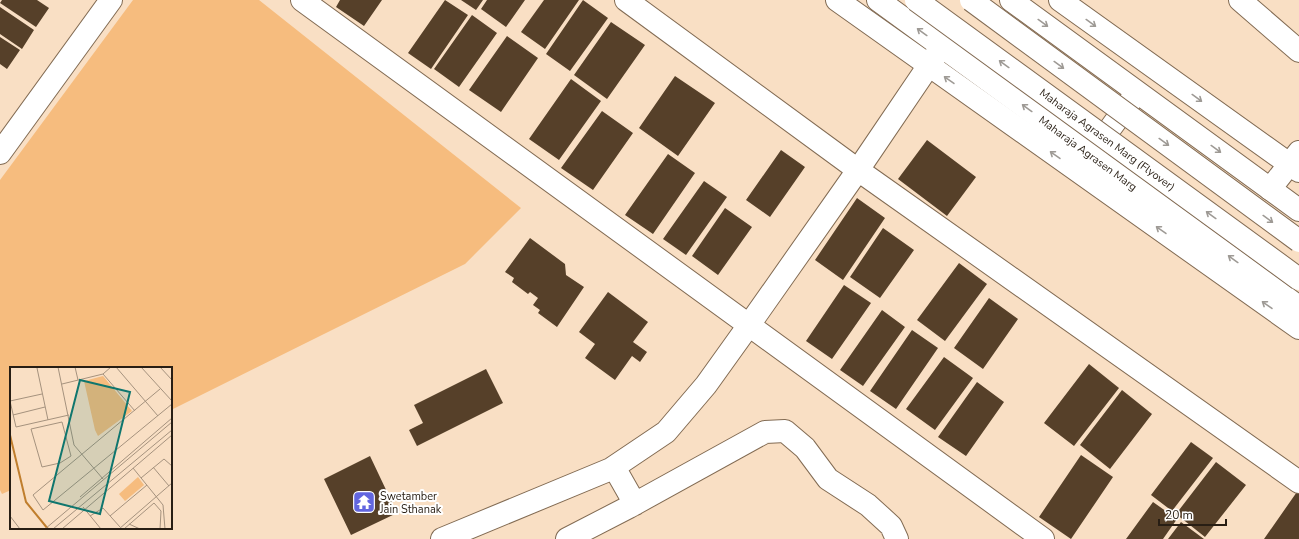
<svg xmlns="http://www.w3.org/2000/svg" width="1299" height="539" viewBox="0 0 1299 539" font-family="'Nunito Sans',sans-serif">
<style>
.green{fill:#f6bc7e}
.building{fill:#564029}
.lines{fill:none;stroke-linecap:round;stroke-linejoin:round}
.street-casing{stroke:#826b53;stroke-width:24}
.secondary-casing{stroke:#826b53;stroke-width:24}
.street{stroke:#fff;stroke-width:22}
.secondary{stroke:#fff;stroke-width:22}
.primary-bridge-casing{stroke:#826b53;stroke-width:24;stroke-linecap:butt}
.primary-bridge{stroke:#fff;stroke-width:22}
.oneway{stroke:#9e9a95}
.labels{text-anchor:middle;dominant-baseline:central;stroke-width:4;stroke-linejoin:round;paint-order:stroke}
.street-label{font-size:11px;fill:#281e14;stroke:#fff}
.poi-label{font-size:11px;fill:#281e14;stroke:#fff;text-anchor:start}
.inset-river{fill:none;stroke:#c07e2d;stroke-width:2}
.inset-road{fill:none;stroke:#a5927e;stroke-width:1}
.view{fill:#0f766e;fill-opacity:0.15;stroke:#0f766e;stroke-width:2}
.inset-edge{fill:none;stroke:#281e14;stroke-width:2}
</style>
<rect width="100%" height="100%" fill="#f9dfc4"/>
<path class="green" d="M133 0H259L521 208 465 264 171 410V368H11V490L2 494 0 490V180Z"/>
<path class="building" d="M2 0H37L49 8 36 27 0 3Z
M340 0H382L364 26 336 7Z
M445 0 468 15 431 69 408 53Z
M461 0H483L476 10Z
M487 0H525L506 27 481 9Z
M544 0H579L545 49 521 32Z
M583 0 608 18 570 71 546 54Z
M0 7 34 30 22 49 0 34Z
M472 15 497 33 459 87 434 69Z
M611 22 645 45 607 99 574 75Z
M507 36 538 58 501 112 469 90Z
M0 37 20 50 7 69 0 64Z
M675 76 715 103 678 156 639 128Z
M571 79 601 101 559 160 529 139Z
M602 111 633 133 593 190 561 168Z
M927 140 976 177 947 216 898 179Z
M781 150 805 167 770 217 746 200Z
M668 154 695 173 653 234 625 215Z
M704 181 727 197 686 255 663 239Z
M857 198 885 218 843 280 815 260Z
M725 208 752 227 718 275 692 256Z
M883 228 914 250 880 298 850 277Z
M530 238 565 264 566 275 584 287 557 327 538 313 540 310 533 305 538 298 530 292 528 294 512 282 514 278 505 272Z
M959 263 987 284 945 341 917 320Z
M844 285 871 303 832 359 806 341Z
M608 292 648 322 633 342 647 352 640 362 632 356 615 380 585 358 595 344 579 332Z
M989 298 1018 319 983 369 954 348Z
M882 310 905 327 863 386 840 370Z
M912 330 938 348 896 409 870 391Z
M944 357 973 378 935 430 906 409Z
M1089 364 1119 388 1074 446 1044 423Z
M486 369 503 403 417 446 409 430 423 423 414 405Z
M977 382 1004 402 966 456 938 437Z
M1122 390 1152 414 1110 469 1080 445Z
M1191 442 1213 458 1172 511 1151 495Z
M1081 455 1113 477 1071 539 1039 517Z
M370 456 397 513 351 535 324 479Z
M1216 462 1246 485 1205 537 1176 514Z
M1299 489V539H1264Z
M1153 502 1177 519 1163 539H1126Z
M1181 522 1204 539H1168Z"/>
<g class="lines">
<g class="street-casing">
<path id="street" d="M302 0 1043 539
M626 0 858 170 1299 482
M1240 0 1299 51
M0 153 111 0
M1270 189 1299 152
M614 467 635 504
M442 539 611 469 666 432 706 385 749 325 858 170 942 46
M567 539 629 507 765 432 785 431 805 448 828 479 868 505 891 526 897 539"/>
</g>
<g class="secondary-casing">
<g id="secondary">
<path d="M837 0 1299 328"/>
<path id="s1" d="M878 0 1299 307"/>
<path d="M1011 0 1299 210"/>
<path d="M1060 0 1299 171"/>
<path d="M1093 152 1134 96"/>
</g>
</g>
<use href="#street" class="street"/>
<use href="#secondary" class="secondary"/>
<g class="primary-bridge-casing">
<g id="primary-bridge">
<path id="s2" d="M916 0 1299 279"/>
<path d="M971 0 1299 241"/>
</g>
</g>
<use href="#primary-bridge" class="primary-bridge"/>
</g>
<defs><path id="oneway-shaft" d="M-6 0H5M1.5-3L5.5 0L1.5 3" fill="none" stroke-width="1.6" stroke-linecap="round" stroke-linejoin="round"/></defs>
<g class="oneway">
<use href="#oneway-shaft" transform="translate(1043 23) rotate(36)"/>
<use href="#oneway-shaft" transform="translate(1091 23) rotate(36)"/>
<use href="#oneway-shaft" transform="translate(922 32) rotate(-144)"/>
<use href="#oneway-shaft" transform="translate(1004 64) rotate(-144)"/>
<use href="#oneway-shaft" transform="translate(1059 65) rotate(36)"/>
<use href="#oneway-shaft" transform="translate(949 80) rotate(-145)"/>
<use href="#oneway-shaft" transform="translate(1197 98) rotate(36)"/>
<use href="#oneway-shaft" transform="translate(1027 108) rotate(-144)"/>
<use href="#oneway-shaft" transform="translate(1164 142) rotate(36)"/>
<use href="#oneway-shaft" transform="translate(1216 149) rotate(36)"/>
<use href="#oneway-shaft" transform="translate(1055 155) rotate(-145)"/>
<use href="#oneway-shaft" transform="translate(1211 215) rotate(-144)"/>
<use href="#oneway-shaft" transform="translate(1268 219) rotate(36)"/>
<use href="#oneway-shaft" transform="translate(1161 230) rotate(-145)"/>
<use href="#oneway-shaft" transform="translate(1233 259) rotate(-144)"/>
<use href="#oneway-shaft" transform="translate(1267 305) rotate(-145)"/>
</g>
<defs>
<g id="temple-square" transform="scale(1.15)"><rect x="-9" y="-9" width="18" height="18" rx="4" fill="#6266df" stroke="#fff"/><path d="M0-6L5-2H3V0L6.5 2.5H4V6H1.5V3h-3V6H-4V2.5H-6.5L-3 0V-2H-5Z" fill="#fff"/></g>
</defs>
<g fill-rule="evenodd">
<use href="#temple-square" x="364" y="502"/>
</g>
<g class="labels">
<g class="street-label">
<text stroke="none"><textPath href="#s2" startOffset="237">Maharaja Agrasen Marg (Flyover)</textPath></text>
<text stroke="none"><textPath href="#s1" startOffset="260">Maharaja Agrasen Marg</textPath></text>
</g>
<g class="poi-label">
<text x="380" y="496">Swetamber<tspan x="380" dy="13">Jain Sthanak</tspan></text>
</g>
</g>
<g transform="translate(10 367)">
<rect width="162" height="162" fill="#f9dfc4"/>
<path d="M93 9 122 44 88 69 85 63 74 14ZM128 110 134 118 115 134 109 127Z" fill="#f6bc7e"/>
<path class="inset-river" d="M0 68 16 135 38 162"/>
<path class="inset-road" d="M29 0 27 1 38 53M48 0 64 78 93 112M65 0 68 13M106 0 148 49M131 0 162 34M150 0 162 13M93 7 125 44M52 17 93 7 101 0M150 22 23 128 33 143 162 37M32 27 0 34 6 60 59 48M3 48 35 40M52 55 61 89 50 96 32 100 21 62ZM143 100 159 119M123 101 153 138 155 162M131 111 154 92 162 99M70 130 162 51M73 140 91 162M0 149 10 162M80 149 93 141 110 160M100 149 137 118M119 157 130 162M35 162 162 55M43 162 162 63M52 162 162 68M109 162 162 116M114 162 144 136 151 144 150 162"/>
<path class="view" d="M70 13 120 25 90 147 39 134Z"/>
<rect width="162" height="162" class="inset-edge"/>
</g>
<path d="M1159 519v6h67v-6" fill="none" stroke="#281e14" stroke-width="2"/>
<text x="1165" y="519" font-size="12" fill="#281e14" stroke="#ffffff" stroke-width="3" paint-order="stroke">20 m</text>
</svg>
